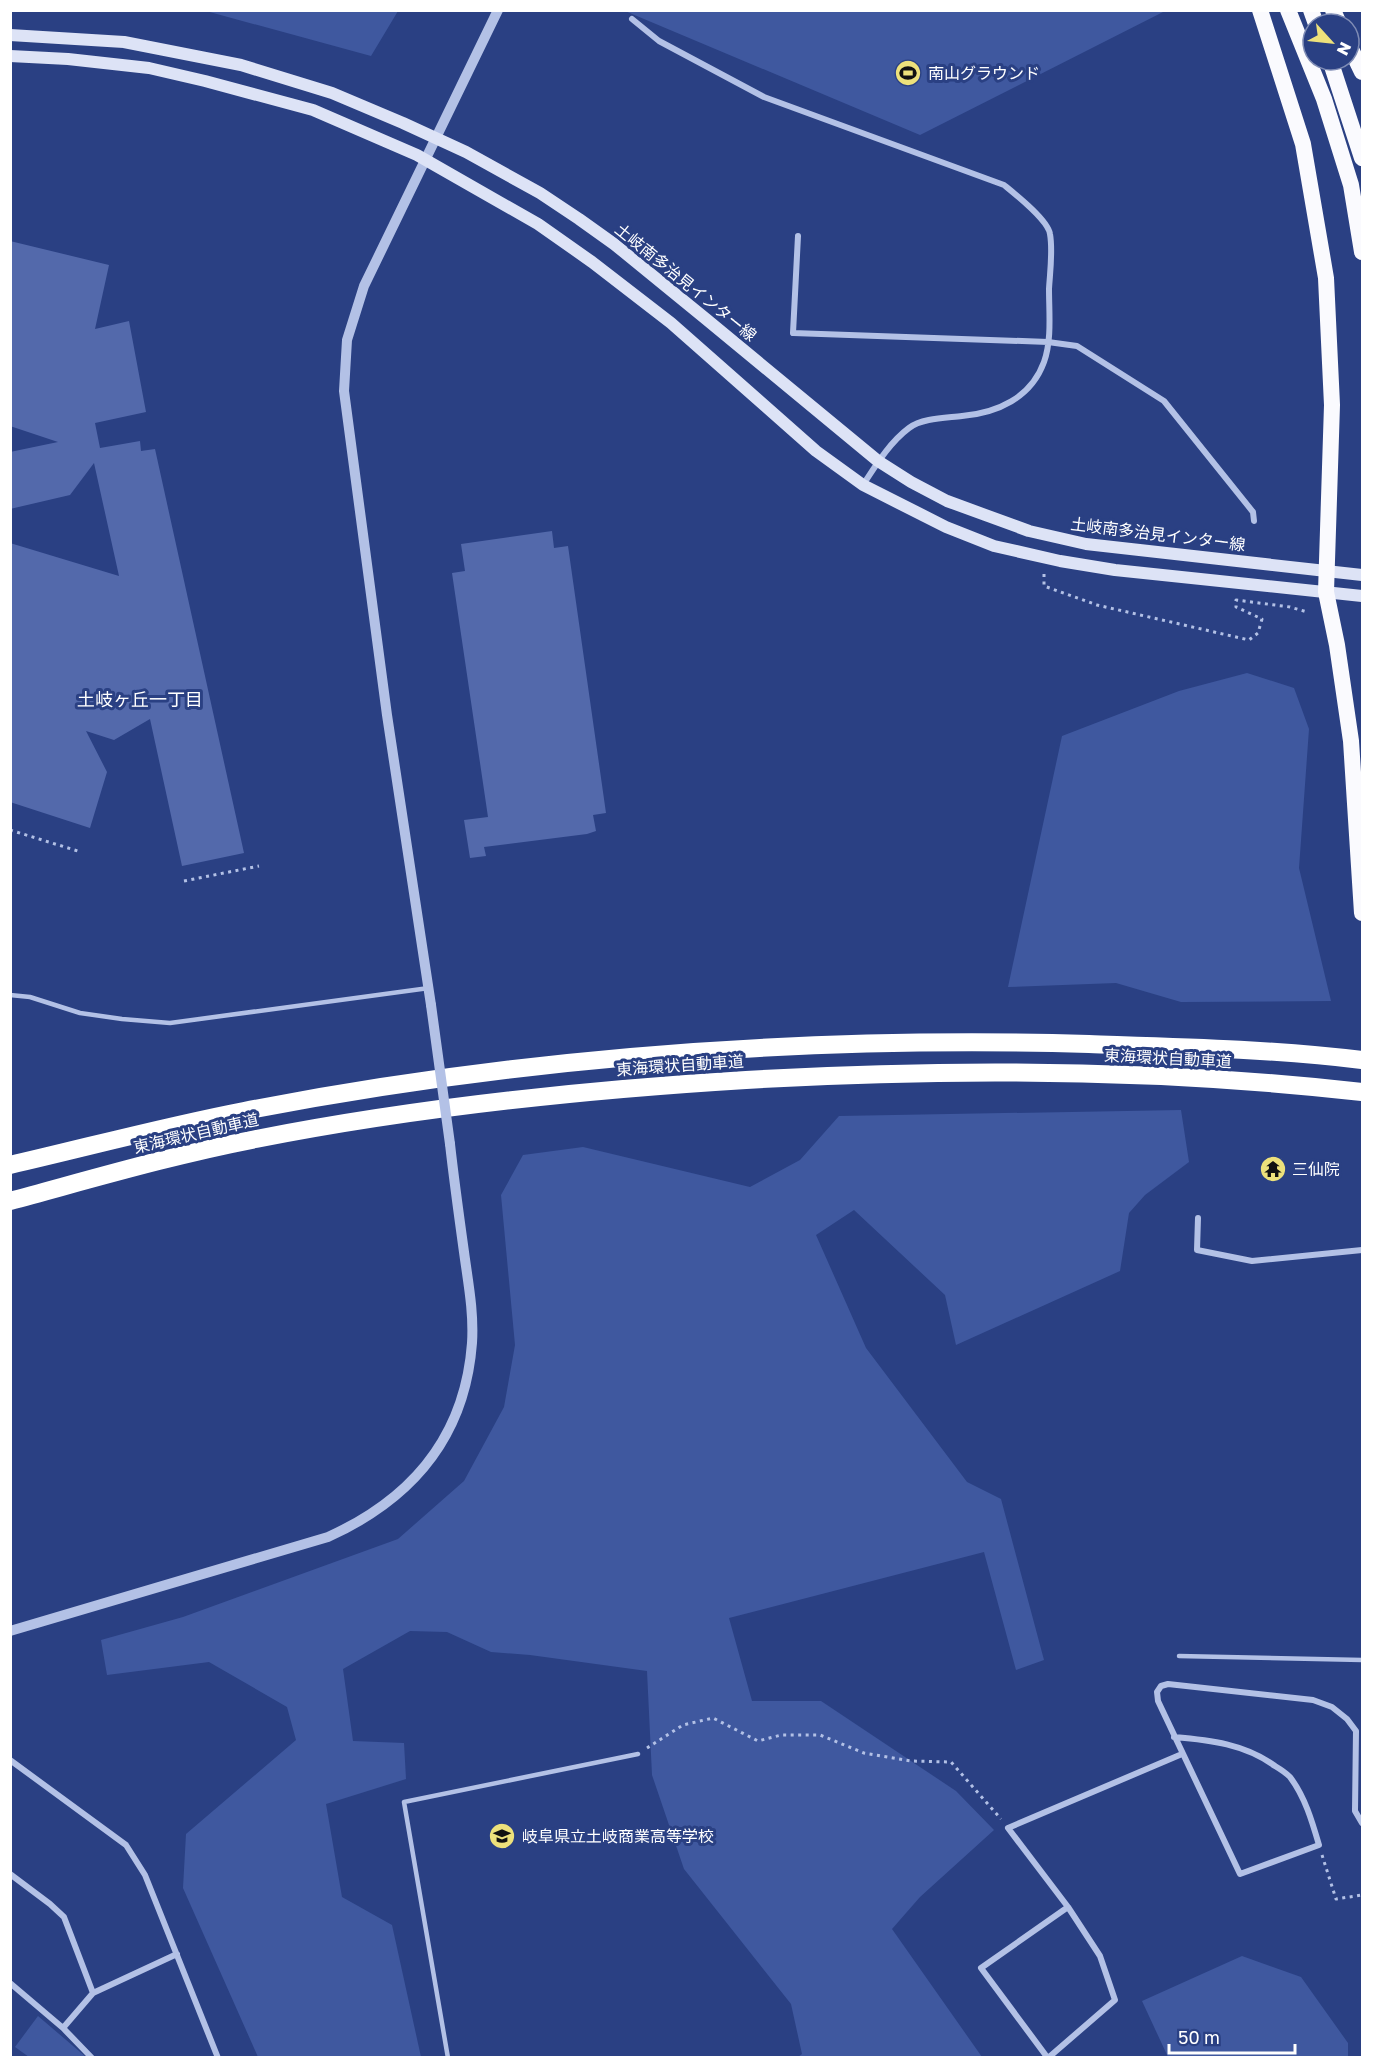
<svg xmlns="http://www.w3.org/2000/svg" width="1373" height="2068" viewBox="0 0 1373 2068" font-family="'Golos Text','Noto Sans JP',sans-serif">
<style>
.green{fill:#3f589f}
.building{fill:#5369ab}
.lines{fill:none;stroke-linecap:round;stroke-linejoin:round}
.path{stroke:#b3c1e6;stroke-width:3;stroke-dasharray:3 4.5;stroke-linecap:butt}
.service{stroke:#b3c1e6;stroke-width:4.5}
.minor{stroke:#b3c1e6;stroke-width:6}
.tertiary{stroke:#b3c1e6;stroke-width:10}
.secondary{stroke:#dde3f6;stroke-width:12}
.trunk{stroke:#fafafe;stroke-width:16}
.motorway{stroke:#fff;stroke-width:18}
.tertiary-bridge{stroke:#b3c1e6;stroke-width:10}
.labels{text-anchor:middle;dominant-baseline:central;stroke-width:6;stroke-linejoin:round;paint-order:stroke}
.poi-label{font-size:16px;fill:#fff;stroke:#2a4083;text-anchor:start}
.street-label{font-size:16px;fill:#fff;stroke:#2a4083}
.neighbourhood-label{font-size:18px;fill:#fff;stroke:#2a4083}
</style>
<rect width="100%" height="100%" fill="#2a4083"/>
<path class="green" d="M206 11 398 10V11L371 56Z
M625 11H1165L920 135Z
M1247 673 1294 688 1309 729 1299 868 1331 1001 1181 1002 1116 983 1008 987 1062 736 1179 691Z
M1181 1110 1189 1162 1145 1195 1129 1213 1120 1271 956 1345 945 1295 854 1210 816 1235 866 1348 967 1482 1001 1499 1044 1660 1016 1670 984 1552 729 1618 752 1701H821L956 1791 994 1830 920 1897 892 1929 982 2057H798L802 2054 791 2004 684 1869 652 1775 647 1671 530 1655 491 1652 447 1632 410 1631 343 1669 353 1741 404 1743 406 1779 326 1804 342 1897 392 1925 421 2057H258L183 1888 186 1834 296 1740 287 1707 209 1662 107 1675 101 1640 183 1617 398 1539 464 1481 504 1407 515 1345 501 1195 523 1155 583 1147 750 1187 800 1160 839 1116Z
M1242 1956 1301 1977 1348 2043V2057H1168L1142 2001Z
M38 2016 86 2057H29L15 2047Z"/>
<path class="building" d="M10 241 109 265 95 329 129 321 146 412 95 423 100 448 140 441 141 451 155 449 244 853 182 866 150 719 114 740 86 731 107 772 90 828 10 802V543L119 576 94 463 70 495 10 509V452L58 442 10 426Z
M552 531 554 548 568 546 606 813 593 815 596 831 587 834 484 847 486 856 470 858 464 820 488 817 452 573 465 571 461 544Z"/>
<g class="lines">
<path class="path" d="M1044 574V586L1097 605 1249 640 1258 633 1262 619 1236 607V600L1290 607 1307 612
M10 830 81 852
M184 881 259 866
M647 1748 683 1725 713 1718 758 1741 781 1735H820L864 1753 911 1761 951 1762 1001 1819
M1322 1855 1336 1899 1362 1895"/>
<path class="service" d="M10 995 30 997 80 1013 122 1019 170 1023 429 988
M1179 1656 1362 1660
M448 2058 404 1802 638 1754"/>
<path class="minor" d="M632 19 659 41 764 97 1004 185C1015 194 1048 220 1050 234 1053 251 1050 272 1049 289 1049 312 1052 340 1044 362 1031 398 997 413 962 416 946 418 922 418 909 428 890 442 876 465 863 485
M798 236 793 333 1048 342 1077 346 1164 401 1253 512 1254 521
M1198 1218 1197 1250 1252 1261 1362 1250
M1174 1737C1210 1740 1245 1744 1275 1766 1280 1769 1286 1773 1290 1777 1305 1797 1312 1821 1319 1845L1240 1874 1158 1701 1157 1692 1161 1686 1168 1684 1313 1700 1332 1707 1347 1719 1356 1731 1355 1811 1362 1823
M10 1760 126 1845 145 1875 218 2058
M10 1874 50 1904 64 1917 93 1993
M10 1983 63 2028 92 2058
M63 2028 93 1993 177 1954
M1047 2057 981 1968 1068 1907
M1048 2058 1115 2000 1100 1956 1068 1907 1008 1828 1182 1754"/>
<path class="tertiary" d="M431 1005 387 715 344 391 347 340 364 286 498 10
M10 1631 328 1537C412 1499 465 1437 472 1343 474 1312 468 1282 464 1252 459 1216 454 1180 450 1144"/>
<path class="secondary" d="M10 35 124 42 241 65 332 93 403 123 466 152 540 193 579 219 614 244 706 319 878 461 911 482 947 501 1029 531 1086 544 1362 575
M10 56 68 59 149 68 205 81 313 110 417 155 538 224 592 262 671 323 816 451 863 485 946 527 994 546 1060 561 1115 570 1362 596"/>
<path class="trunk" d="M1260 10 1303 144 1326 278 1332 405 1326 592 1337 645 1351 741 1362 913
M1288 10 1324 99 1351 185 1362 252
M1311 10 1316 24
M1333 10 1339 24
M1349 45 1362 72
M1330 60 1362 158"/>
<path class="motorway" d="M10 1165C88 1147 166 1126 244 1111 522 1057 806 1036 1089 1044 1180 1047 1272 1049 1362 1060
M10 1201C92 1179 173 1155 256 1139 418 1107 582 1090 746 1080 952 1068 1158 1069 1362 1092"/>
<path class="tertiary-bridge" d="M431 1005 450 1144"/>
</g>
<defs>
<g id="stadium-disc" transform="scale(1.35)"><circle r="9.5" fill="#ede17b" stroke="#2a4083"/><path d="M0-5a6.5 5 0 1 0 0 10a6.5 5 0 1 0 0-10ZM-3.5-1.8h7v3.6h-7Z" fill="#111"/></g>
<g id="temple-disc" transform="scale(1.35)"><circle r="9.5" fill="#ede17b" stroke="#2a4083"/><path d="M0-6L5-2H3V0L6.5 2.5H4V6H1.5V3h-3V6H-4V2.5H-6.5L-3 0V-2H-5Z" fill="#111"/></g>
<g id="school-disc" transform="scale(1.35)"><circle r="9.5" fill="#ede17b" stroke="#2a4083"/><path d="M0-5L7-2L0 1L-7-2ZM-4 1L0 2.5L4 1V4Q0 6-4 4Z" fill="#111"/></g>
</defs>
<g fill-rule="evenodd">
<use href="#stadium-disc" x="908" y="73"/>
<use href="#temple-disc" x="1273" y="1169"/>
<use href="#school-disc" x="502" y="1836"/>
</g>
<g class="labels">
<g class="poi-label">
<text x="928" y="73">南山グラウンド</text>
<text x="1292" y="1169">三仙院</text>
<text x="522" y="1836">岐阜県立土岐商業高等学校</text>
</g>
<g class="street-label">
<text transform="translate(686 282) rotate(39)">土岐南多治見インター線</text>
<text transform="translate(1158 534) rotate(7)">土岐南多治見インター線</text>
<text transform="translate(1168 1058) rotate(3)">東海環状自動車道</text>
<text transform="translate(680 1065) rotate(-4)">東海環状自動車道</text>
<text transform="translate(196 1133) rotate(-13)">東海環状自動車道</text>
</g>
<g class="neighbourhood-label">
<text x="140" y="699">土岐ヶ丘一丁目</text>
</g>
</g>
<rect width="1373" height="2068" fill="none" stroke="#ffffff" stroke-width="24"/>
<g transform="translate(1331 42) rotate(117)"><circle r="28" fill="#2a4083" stroke="#7f8cb5" stroke-width="1.5"/>
<path d="M0-4.5L10 22L0 15L-10 22Z" fill="#ede17b"/>
<text y="-9" font-size="16" font-weight="bold" text-anchor="middle" fill="#ffffff">N</text>
</g>
<path d="M1169 2044v9h126v-9" fill="none" stroke="#ffffff" stroke-width="3"/>
<text x="1178" y="2044" font-size="18" fill="#ffffff" stroke="#2a4083" stroke-width="4.5" paint-order="stroke">50 m</text>
</svg>
